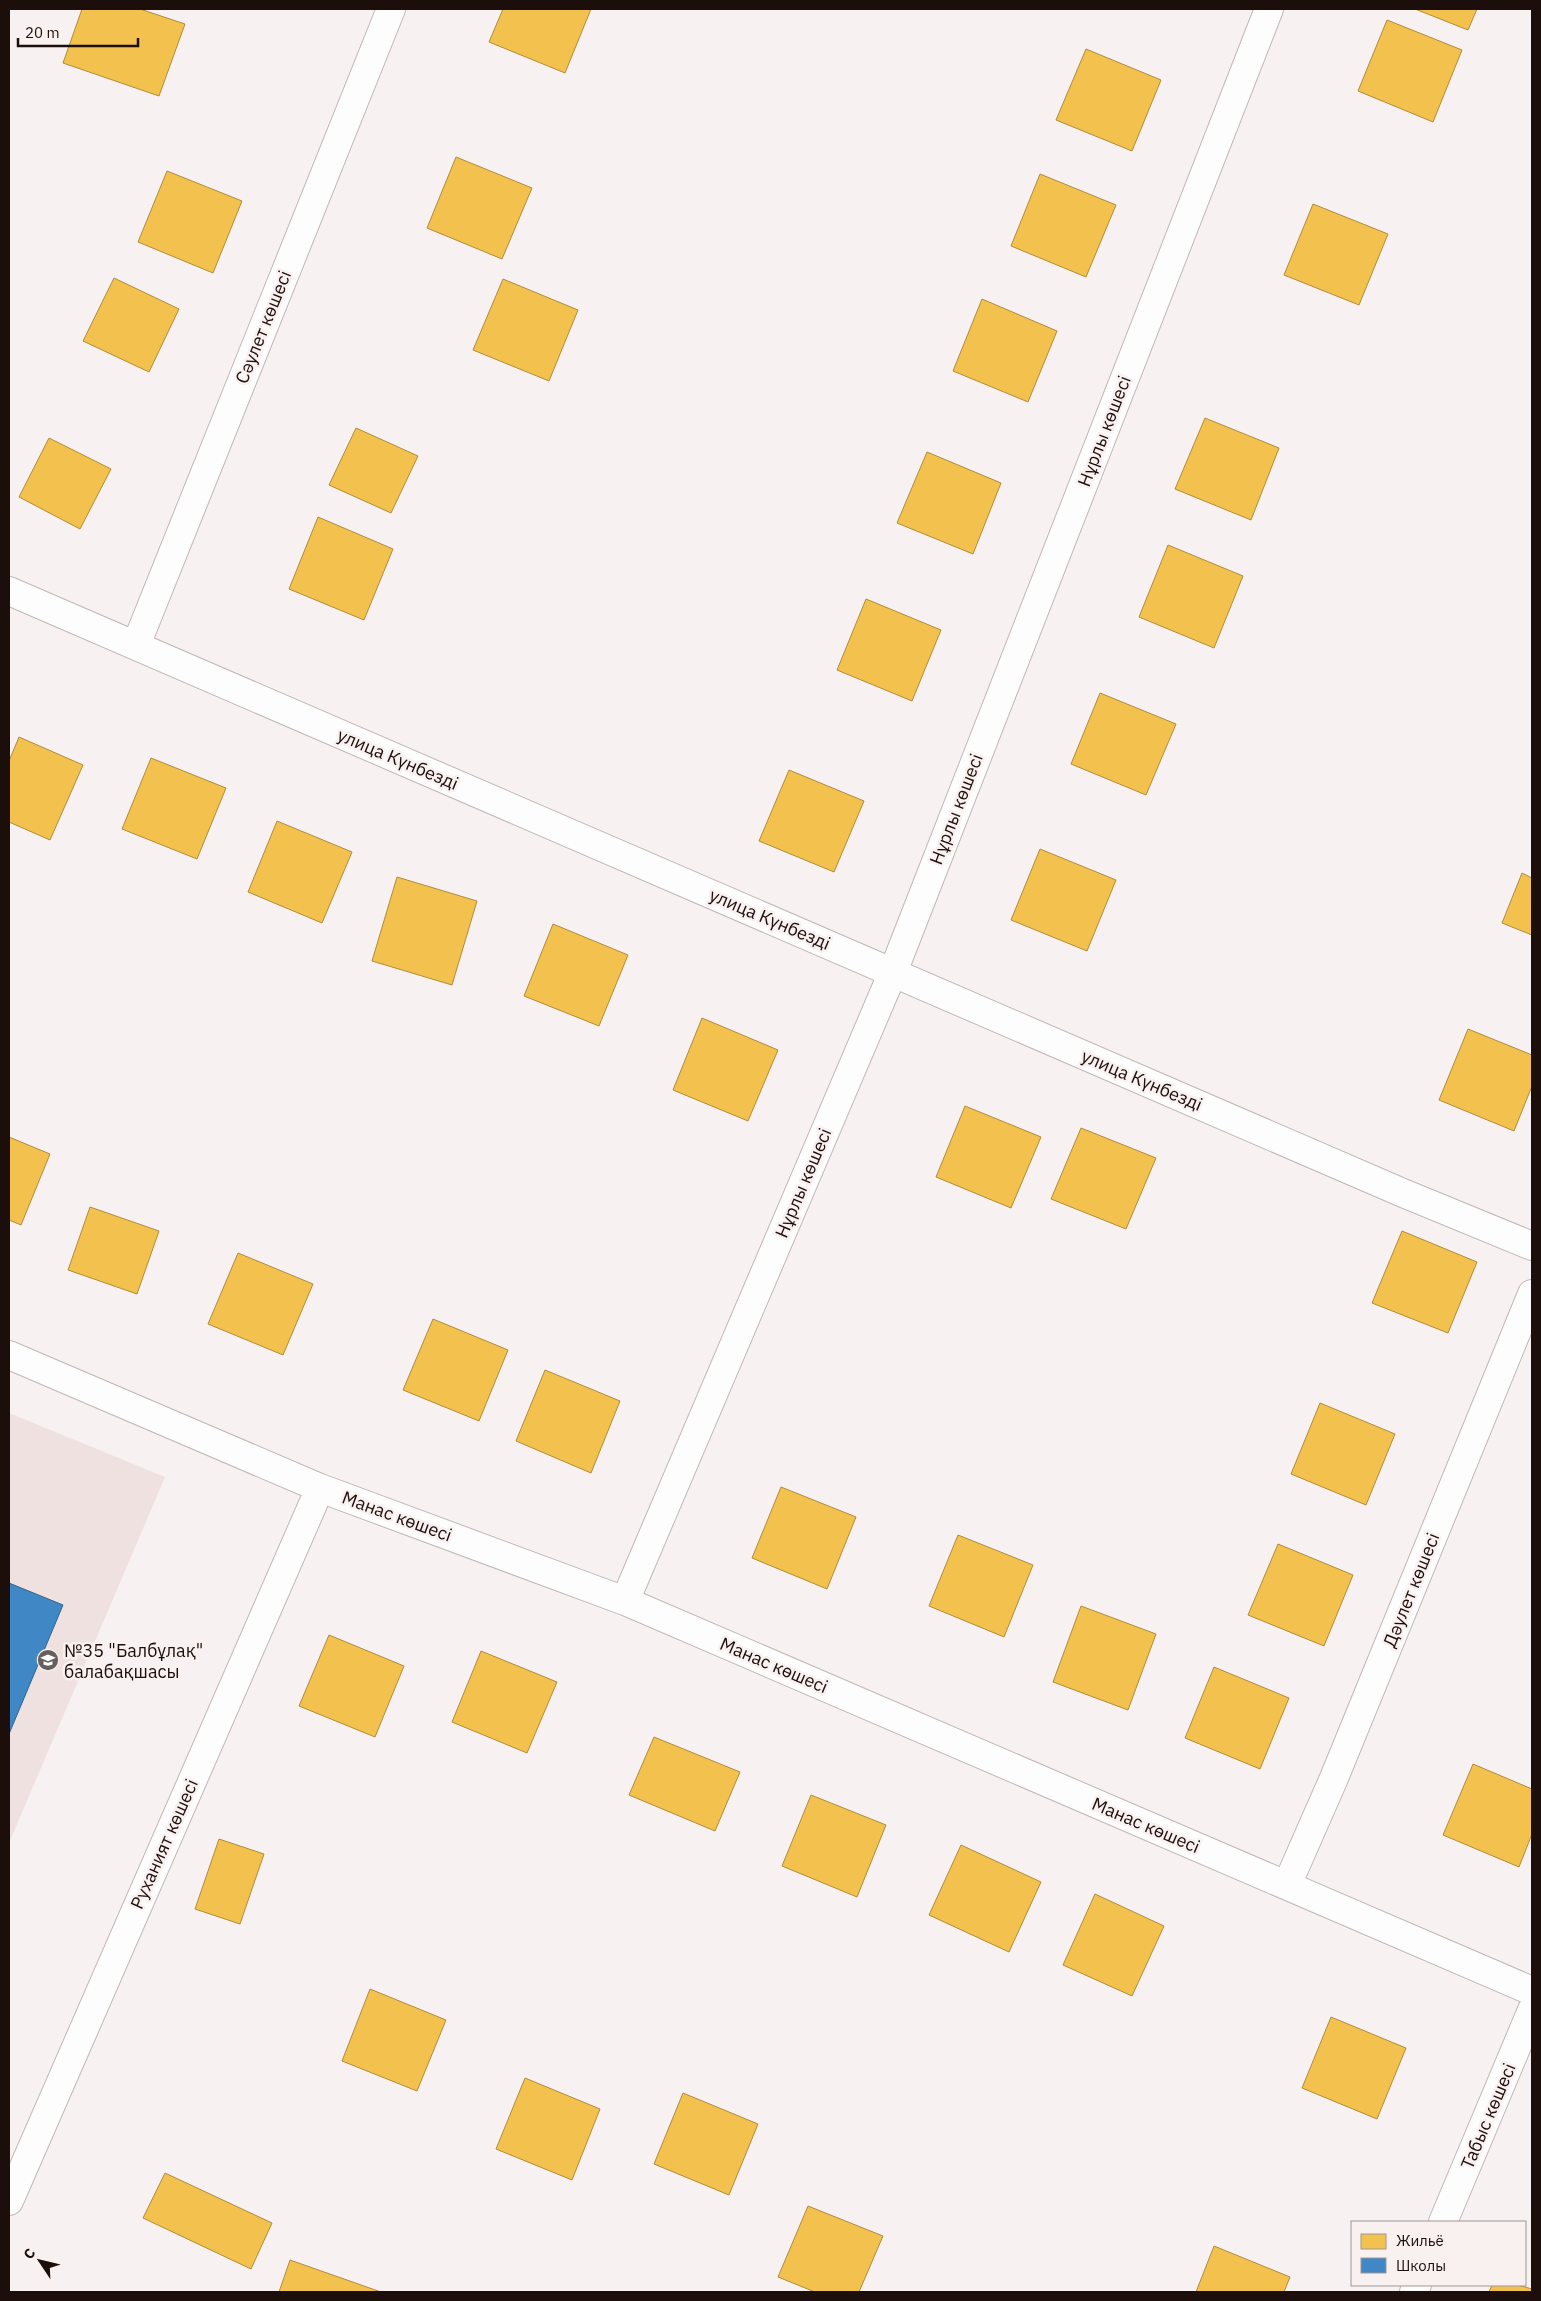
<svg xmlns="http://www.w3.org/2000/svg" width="1541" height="2301" viewBox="0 0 1541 2301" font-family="'IBM Plex Sans',sans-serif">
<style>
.built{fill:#efe1df}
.homes{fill:#f2c14e;stroke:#b28b3a}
.schools{fill:#3f88c5;stroke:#34638d}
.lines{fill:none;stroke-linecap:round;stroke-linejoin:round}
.minor-casing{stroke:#c1b7b5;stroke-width:30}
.minor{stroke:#fefdfd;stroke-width:28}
.labels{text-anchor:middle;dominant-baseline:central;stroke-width:5;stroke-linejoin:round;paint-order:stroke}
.street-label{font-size:18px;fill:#1c0e0b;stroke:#f9f1ef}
.poi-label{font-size:18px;fill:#1c0e0b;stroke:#f9f1ef;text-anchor:start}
</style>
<rect width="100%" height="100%" fill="#f7f2f1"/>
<path class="built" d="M9 1413 165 1477 9 1843Z"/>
<path class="homes" d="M82 9H140L185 24 159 96 63 63Z
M503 9H591L565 73 489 42Z
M1415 9H1477L1468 30Z
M1387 20 1462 50 1433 122 1358 91Z
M1086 49 1161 80 1132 151 1056 120Z
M456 157 532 188 502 259 427 228Z
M167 171 242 201 213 273 138 242Z
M1040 174 1116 205 1086 277 1011 246Z
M1313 204 1388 234 1359 305 1284 275Z
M114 278 179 309 149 372 83 341Z
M503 279 578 310 549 381 473 350Z
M982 299 1057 331 1028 402 953 371Z
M1205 418 1279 448 1251 520 1175 489Z
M356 428 418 456 391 513 329 485Z
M49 438 111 469 80 529 19 497Z
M927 452 1001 483 973 554 897 523Z
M318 517 393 549 364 620 289 589Z
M1168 545 1243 576 1214 648 1139 617Z
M866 599 941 630 912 701 837 670Z
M1100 693 1176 724 1146 795 1071 764Z
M19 737 83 765 50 840 9 822V761Z
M151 758 226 788 197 859 122 829Z
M789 770 864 801 834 872 759 841Z
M277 821 352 852 322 923 248 892Z
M1040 849 1116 880 1087 951 1011 920Z
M1522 873 1532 878V935L1502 923Z
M397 877 477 901 452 985 372 961Z
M553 924 628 955 599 1026 524 996Z
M702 1018 778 1050 748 1121 673 1090Z
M1468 1029 1532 1055V1086L1514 1131 1439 1100Z
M965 1106 1041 1137 1011 1208 936 1177Z
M1081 1128 1156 1158 1126 1229 1051 1199Z
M9 1137 50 1154 21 1225 9 1220Z
M90 1207 159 1231 137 1294 68 1270Z
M1402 1231 1477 1262 1448 1333 1372 1303Z
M238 1253 313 1284 283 1355 208 1324Z
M433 1319 508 1350 479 1421 403 1390Z
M545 1370 620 1401 591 1473 516 1441Z
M1320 1403 1395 1434 1366 1505 1291 1474Z
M781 1487 856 1517 827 1589 752 1558Z
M958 1535 1033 1565 1004 1637 929 1606Z
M1278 1544 1353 1575 1324 1646 1248 1615Z
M1081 1606 1156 1634 1128 1710 1053 1682Z
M329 1635 404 1666 375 1737 299 1706Z
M481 1651 557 1682 527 1753 452 1722Z
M1214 1667 1289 1698 1260 1769 1185 1738Z
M654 1737 740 1772 715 1831 629 1795Z
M1473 1764 1532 1789V1834L1519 1867 1443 1835Z
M811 1795 886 1825 857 1897 782 1866Z
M219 1839 264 1854 240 1924 195 1909Z
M961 1845 1041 1882 1009 1952 929 1915Z
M1095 1894 1164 1926 1132 1996 1063 1965Z
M370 1989 446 2020 417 2091 342 2061Z
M1331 2017 1406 2048 1377 2119 1302 2088Z
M525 2078 600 2109 572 2180 496 2149Z
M683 2093 758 2124 729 2195 654 2164Z
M165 2173 272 2223 251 2269 143 2218Z
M808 2206 883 2236 859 2292H815L778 2277Z
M1214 2246 1290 2277 1284 2292H1196Z
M290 2260 381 2292H279Z
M1492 2285H1518L1532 2289V2292H1489Z"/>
<path class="schools" d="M9 1583 63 1605 9 1734Z"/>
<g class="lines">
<g class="minor-casing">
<path id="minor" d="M9 591 1403 1193 1532 1246
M136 645 391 9
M9 1355 320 1488 625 1601 1532 1991
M625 1601 893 972 1269 9
M1287 1885 1334 1778 1532 1294
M9 2201 320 1488
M1443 2222 1532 2010
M1414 2292 1417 2285"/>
</g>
<use href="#minor" class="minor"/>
</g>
<defs>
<g id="school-disc" transform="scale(1.125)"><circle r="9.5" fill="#695e5c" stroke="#f9f1ef"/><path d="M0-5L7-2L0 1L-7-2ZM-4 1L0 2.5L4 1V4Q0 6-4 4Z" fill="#fff"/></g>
</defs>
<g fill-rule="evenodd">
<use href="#school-disc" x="48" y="1660"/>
</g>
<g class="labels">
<g class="street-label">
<text transform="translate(263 327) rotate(-68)">Сәулет көшесі</text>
<text transform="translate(1104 431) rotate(-69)">Нұрлы көшесі</text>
<text transform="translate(398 759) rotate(23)">улица Күнбезді</text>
<text transform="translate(956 809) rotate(-69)">Нұрлы көшесі</text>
<text transform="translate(770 919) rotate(23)">улица Күнбезді</text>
<text transform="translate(1142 1080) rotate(23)">улица Күнбезді</text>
<text transform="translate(803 1183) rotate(-67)">Нұрлы көшесі</text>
<text transform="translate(397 1516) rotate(20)">Манас көшесі</text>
<text transform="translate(1411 1590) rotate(-68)">Дәулет көшесі</text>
<text transform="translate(774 1665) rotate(23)">Манас көшесі</text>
<text transform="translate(1146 1825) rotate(23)">Манас көшесі</text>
<text transform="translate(164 1844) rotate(-66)">Руханият көшесі</text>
<text transform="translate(1488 2116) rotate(-67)">Табыс көшесі</text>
</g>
<g class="poi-label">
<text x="64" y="1650">№35 "Балбұлақ"<tspan x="64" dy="21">балабақшасы</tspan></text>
</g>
</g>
<rect width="1541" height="2301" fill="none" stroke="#1c0e0b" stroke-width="20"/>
<rect x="1351" y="2221" width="175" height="65" fill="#f9f1ef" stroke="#a19694"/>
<rect x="1361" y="2234" width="25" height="15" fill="#f2c14e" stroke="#a19694"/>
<text x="1396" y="2246" font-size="15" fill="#1c0e0b">Жильё</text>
<rect x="1361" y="2258" width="25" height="15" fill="#3f88c5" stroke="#a19694"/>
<text x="1396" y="2271" font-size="15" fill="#1c0e0b">Школы</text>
<g transform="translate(40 2261) rotate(305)" stroke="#f9f1ef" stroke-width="4" paint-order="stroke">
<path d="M0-4L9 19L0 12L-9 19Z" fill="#1c0e0b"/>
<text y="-8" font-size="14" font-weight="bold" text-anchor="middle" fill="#1c0e0b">С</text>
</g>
<path d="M18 38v8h120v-8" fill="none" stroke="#1c0e0b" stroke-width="2.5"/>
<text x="25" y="38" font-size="15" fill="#1c0e0b" stroke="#f9f1ef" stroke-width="4" paint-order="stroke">20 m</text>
</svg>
